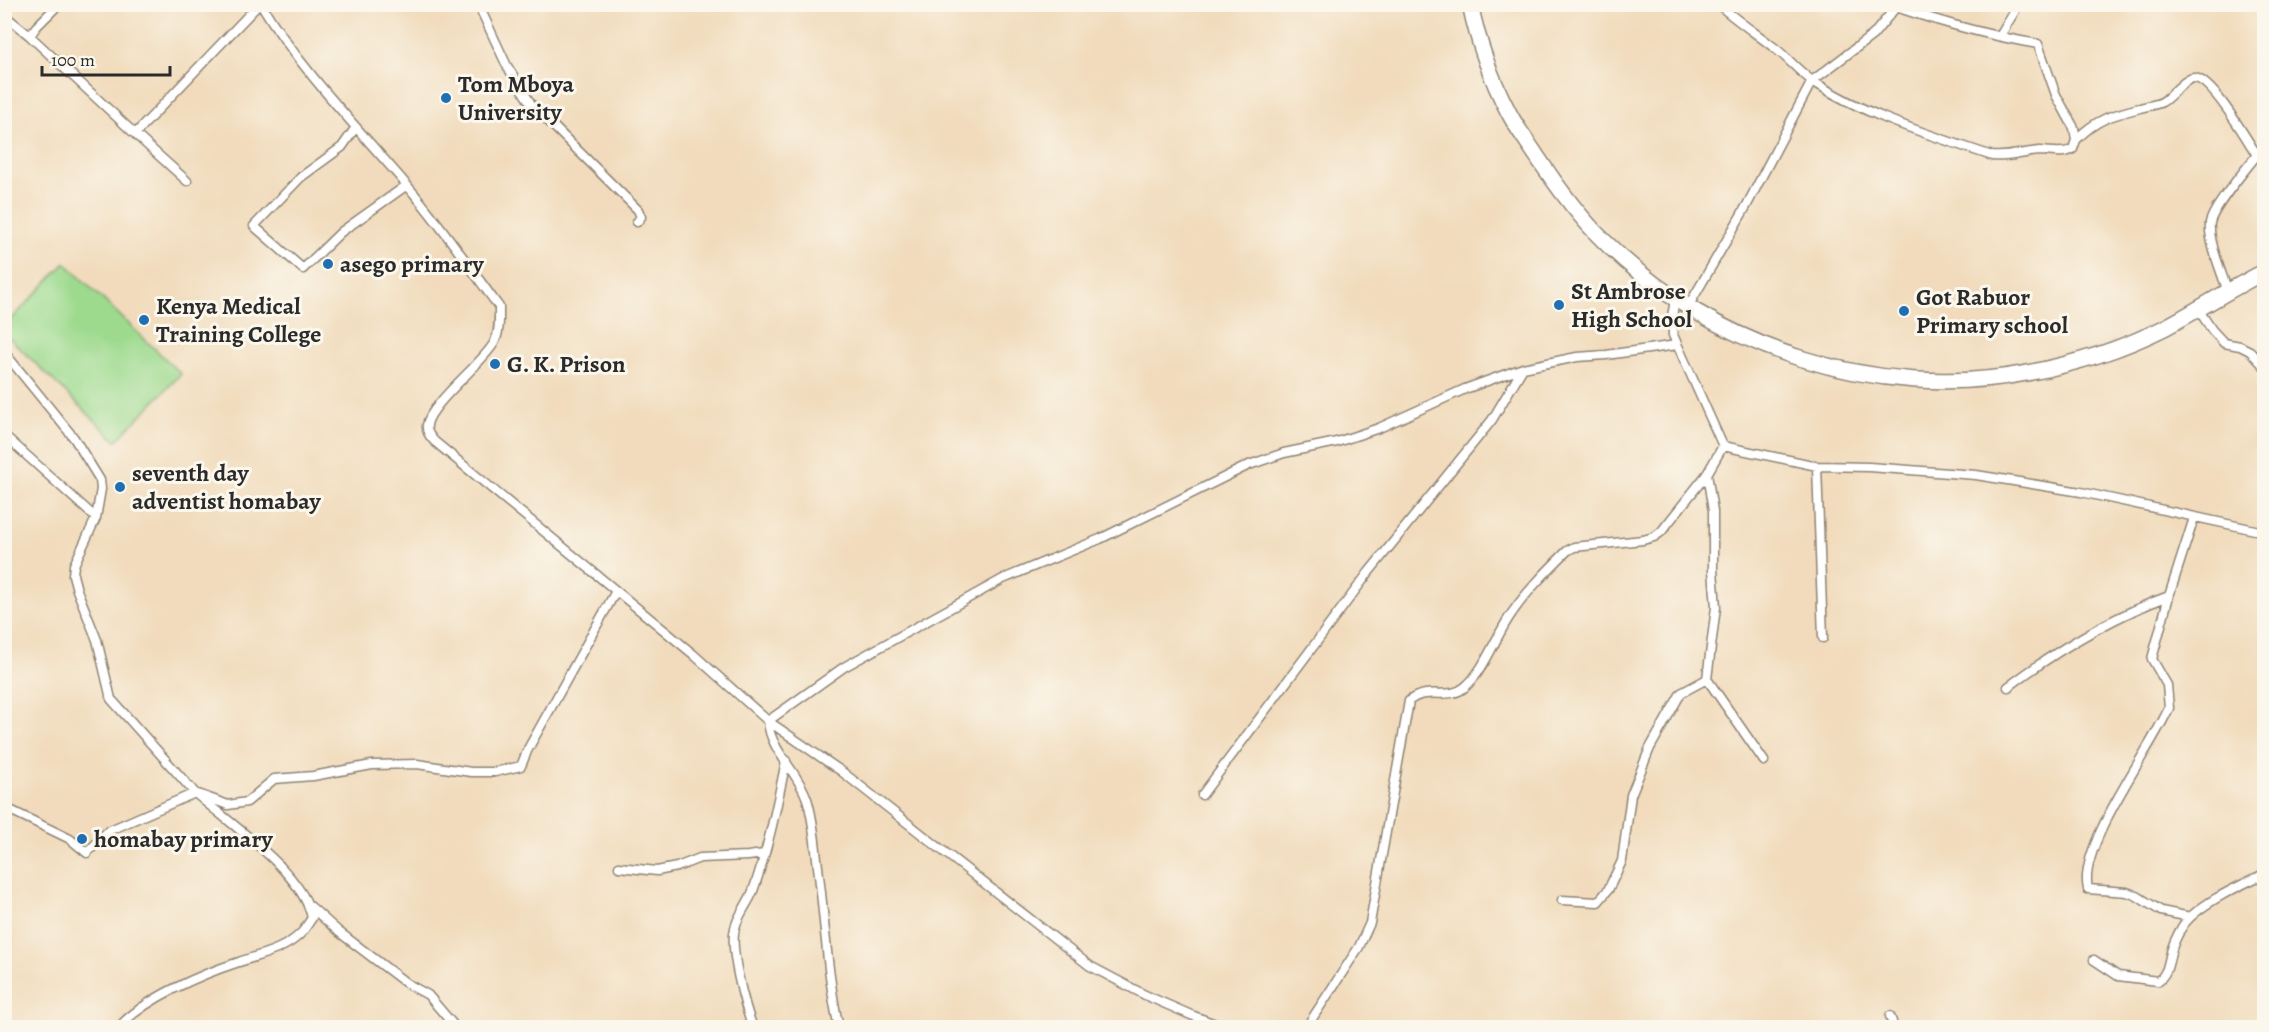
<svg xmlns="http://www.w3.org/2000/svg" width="2269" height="1032" viewBox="0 0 2269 1032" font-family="Alegreya,serif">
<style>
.pitch{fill:#9dda8e;stroke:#64825c;stroke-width:1.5}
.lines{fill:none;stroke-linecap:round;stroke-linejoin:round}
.minor-casing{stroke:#8e8374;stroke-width:11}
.trunk-casing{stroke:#8e8374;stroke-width:18}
.minor{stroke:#fff;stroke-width:8}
.trunk{stroke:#fff;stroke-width:15}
.poi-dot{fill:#1f6fb2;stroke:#fbf7ec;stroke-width:2}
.labels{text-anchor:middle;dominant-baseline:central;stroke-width:6;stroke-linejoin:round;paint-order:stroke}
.poi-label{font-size:24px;font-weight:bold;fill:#2b2b2b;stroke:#fbf7ec;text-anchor:start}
</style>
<rect width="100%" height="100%" fill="#fbf7ec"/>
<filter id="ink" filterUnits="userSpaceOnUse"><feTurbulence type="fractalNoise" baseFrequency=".0167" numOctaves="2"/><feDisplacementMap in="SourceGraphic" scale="12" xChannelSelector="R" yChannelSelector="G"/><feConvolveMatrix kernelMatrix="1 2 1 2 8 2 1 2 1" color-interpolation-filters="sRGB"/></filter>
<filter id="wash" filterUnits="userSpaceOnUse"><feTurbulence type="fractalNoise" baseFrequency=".008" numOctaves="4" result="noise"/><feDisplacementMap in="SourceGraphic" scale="24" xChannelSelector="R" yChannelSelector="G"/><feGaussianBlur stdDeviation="1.35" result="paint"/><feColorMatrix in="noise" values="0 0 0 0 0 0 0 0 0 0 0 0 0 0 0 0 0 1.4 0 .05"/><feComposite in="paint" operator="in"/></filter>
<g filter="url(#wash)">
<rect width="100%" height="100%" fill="#f1dbbc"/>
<path class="pitch" d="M65 263 181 374 116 441 5 334V326Z"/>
</g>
<g filter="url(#ink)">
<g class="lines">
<g class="minor-casing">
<path id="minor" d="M261 4C300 69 355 125 405 183 439 222 468 265 499 307 499 318 500 333 494 343 481 365 430 404 427 425 426 432 430 436 434 441L693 654 768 721 841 771 1090 966 1145 995 1191 1015 1226 1028
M478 4 507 66 531 104 638 210 641 217 637 222
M1718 4C1737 21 1757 34 1776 49 1789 59 1800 73 1814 82 1868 117 1931 135 1992 156 2008 158 2023 152 2040 151 2050 151 2064 155 2073 149L2076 140 2074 128 2056 95 2038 44C1990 36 1943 23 1896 7L1892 4
M4 15 30 36 135 134 259 4
M30 36 36 27 59 4
M2000 36 2019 4
M356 127 342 147 301 177 254 226 303 269 341 232 407 185
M135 134 187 181
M2076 140C2096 119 2112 115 2140 108 2147 106 2156 105 2162 102 2171 97 2185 77 2195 78 2213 80 2247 140 2257 155
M2228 292C2222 274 2208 241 2210 223 2213 206 2252 162 2264 146
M1688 307 1747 205 1812 81 1873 35 1896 7
M2198 309 2212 330 2224 343 2240 346 2250 351 2264 366
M4 352 74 438 100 480 101 489 96 518 74 565 73 575 77 590 97 640 111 699 195 793 228 805 247 802 274 779 313 776 372 765 417 764 471 772H495L521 766 528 749 616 591
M4 435 96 518
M1723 446 1817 466 1869 467 1976 475 2081 492 2264 532
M1817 466 1823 638
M1707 679 1764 761
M2008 687C2057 650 2111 617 2169 596
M1202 795 1369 572 1492 420 1523 368
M4 807 70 839 87 853 108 831 195 793C230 824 303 872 312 918 308 923 304 932 298 936 283 950 259 955 239 962 202 974 145 998 118 1028
M619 867 657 871 677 867 700 858 748 856 764 854
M1562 900 1598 902 1608 890 1622 861 1631 795 1650 748 1681 693 1707 679 1716 607 1713 570V511L1707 474
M310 906 339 932 406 983 428 995 456 1028
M2190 917 2161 911 2137 896 2127 892 2088 889C2077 847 2150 751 2169 708L2167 685 2152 659 2169 596 2194 518
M2094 960 2118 976 2158 981C2168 973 2168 964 2171 952 2173 944 2178 934 2182 927 2196 905 2241 885 2264 874
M1890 1016 1894 1028
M753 1028C745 1007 729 949 735 928 738 915 748 904 753 891 768 849 777 805 786 761
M839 1028C827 975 825 921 818 867 815 844 814 821 807 799 798 771 770 751 768 721L844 667 1003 579 1100 539 1249 465 1284 453 1337 442 1379 428 1465 389 1523 368 1577 357 1606 355 1677 345
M1306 1028 1359 947 1370 923 1409 701C1427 686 1449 701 1465 687 1485 670 1496 635 1512 613 1527 591 1548 570 1567 551L1574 547 1643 540 1654 537 1661 532 1707 474 1723 446 1673 335 1672 316 1675 300"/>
</g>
<g class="trunk-casing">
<path id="trunk" d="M1470 4C1478 42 1491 79 1509 113 1516 127 1527 141 1536 155 1556 185 1578 216 1604 241 1712 348 1877 402 2027 373 2075 364 2120 350 2164 328 2198 310 2230 289 2264 272"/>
</g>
<use href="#minor" class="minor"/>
<use href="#trunk" class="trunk"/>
</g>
</g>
<g class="poi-dot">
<circle cx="446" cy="98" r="6"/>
<circle cx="328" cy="264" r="6"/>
<circle cx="1559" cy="305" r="6"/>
<circle cx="1904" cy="311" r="6"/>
<circle cx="144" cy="320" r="6"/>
<circle cx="495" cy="364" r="6"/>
<circle cx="120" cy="487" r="6"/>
<circle cx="82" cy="839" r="6"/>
</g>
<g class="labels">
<g class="poi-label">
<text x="458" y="84">Tom Mboya<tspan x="458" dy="28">University</tspan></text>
<text x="340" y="264">asego primary</text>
<text x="1571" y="291">St Ambrose<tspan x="1571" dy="28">High School</tspan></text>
<text x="1916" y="297">Got Rabuor<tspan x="1916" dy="28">Primary school</tspan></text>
<text x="156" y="306">Kenya Medical<tspan x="156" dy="28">Training College</tspan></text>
<text x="507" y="364">G. K. Prison</text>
<text x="132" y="473">seventh day<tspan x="132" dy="28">adventist homabay</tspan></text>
<text x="94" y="839">homabay primary</text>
</g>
</g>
<rect width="2269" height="1032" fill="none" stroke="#fbf7ec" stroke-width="24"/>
<path d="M42 66v9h128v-9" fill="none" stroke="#2b2b2b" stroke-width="3"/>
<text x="51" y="66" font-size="18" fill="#2b2b2b" stroke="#fbf7ec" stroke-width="4.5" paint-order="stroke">100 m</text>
</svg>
